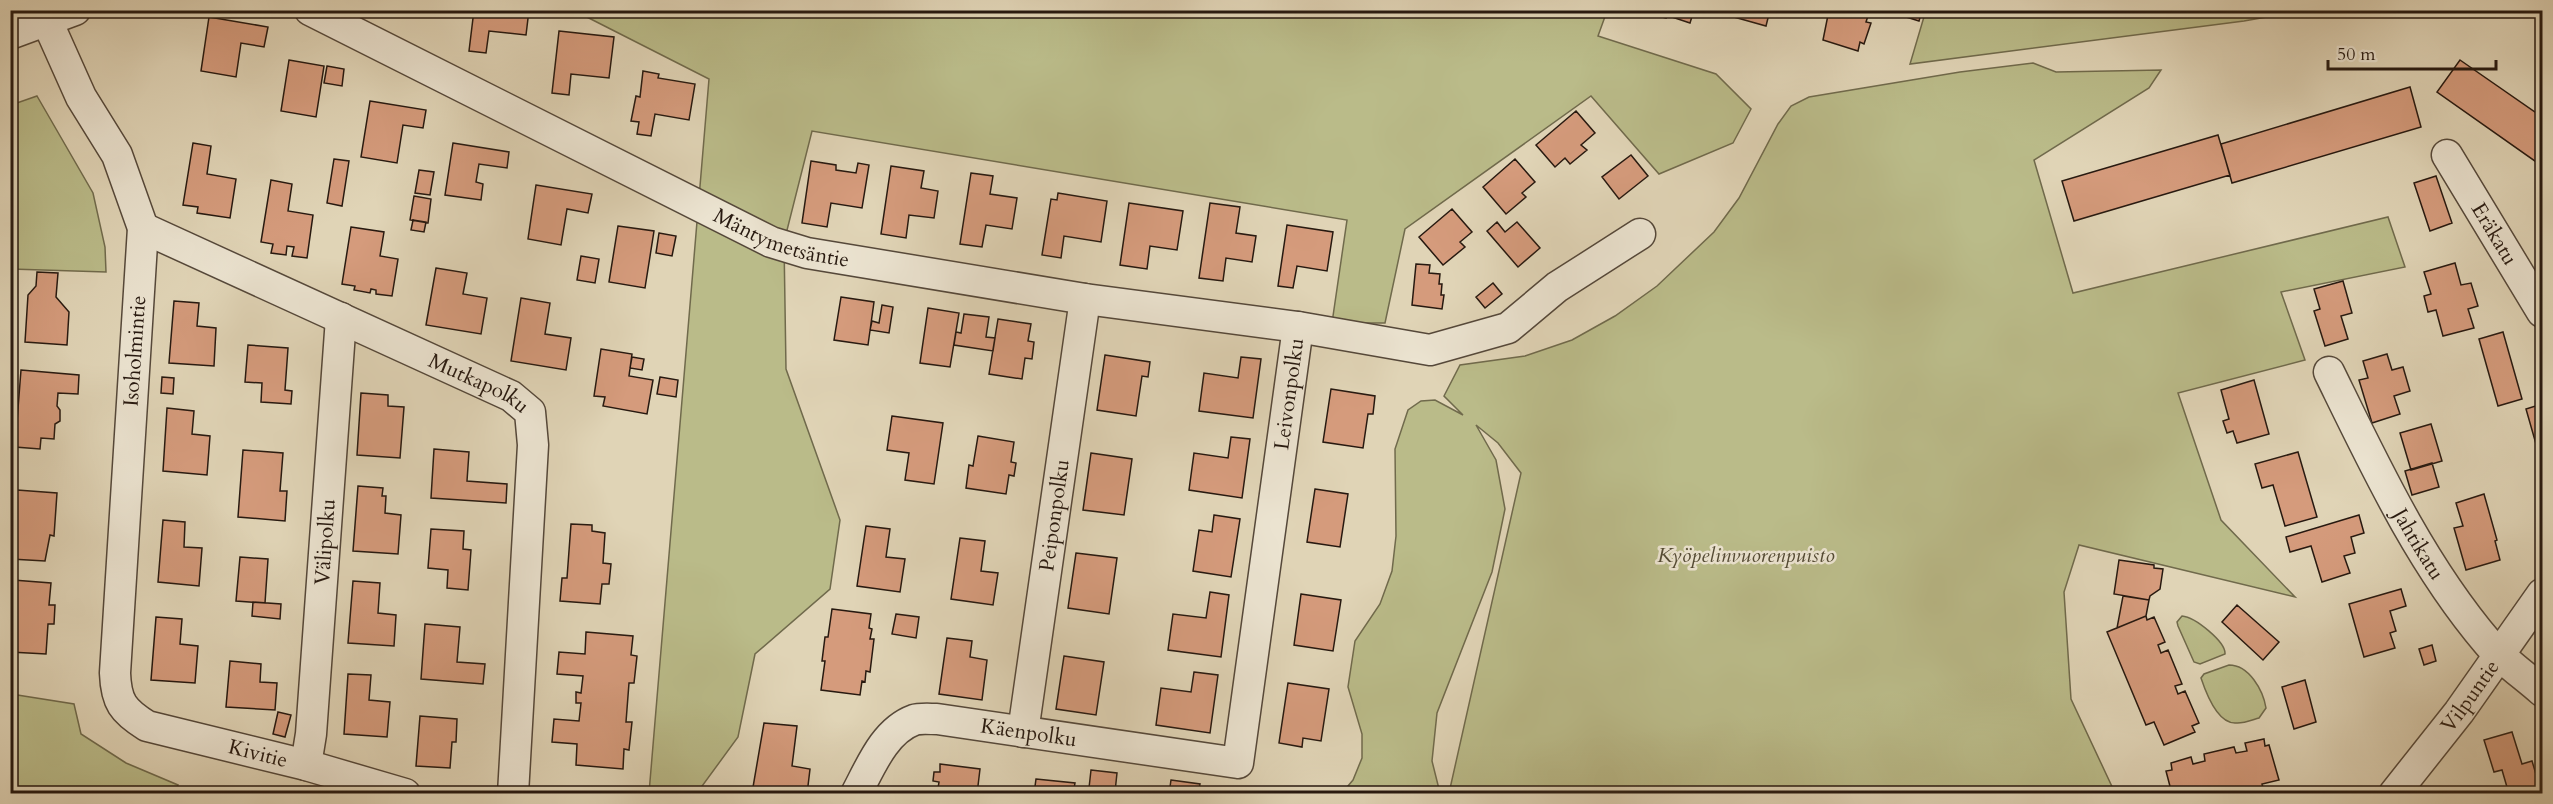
<svg xmlns="http://www.w3.org/2000/svg" width="2553" height="804" viewBox="0 0 2553 804" font-family="Cardo,serif">
<style>
.green{fill:#babb89;stroke:#706a4c;stroke-width:1.5}
.building{fill:#d59b7c;stroke:#271910;stroke-width:1.5}
.lines{fill:none;stroke-linecap:round;stroke-linejoin:round}
.minor-casing{stroke:#55483a;stroke-width:33}
.minor{stroke:#ebe3d0;stroke-width:30}
.labels{text-anchor:middle;dominant-baseline:central;stroke-width:5;stroke-linejoin:round;paint-order:stroke}
.street-label{font-size:21px;fill:#271910;stroke:#ebe3d0}
.park-label{font-size:21px;font-style:italic;fill:#534a34;stroke:#ebe3d0}
</style>
<rect width="100%" height="100%" fill="#e0d4b6"/>
<filter id="stains"><feTurbulence type="fractalNoise" baseFrequency=".00333" numOctaves="4"/><feColorMatrix values="0 0 0 0 .2 0 0 0 0 .09 0 0 0 0 .02 0 0 0 .5 -.17"/></filter>
<radialGradient id="worn" r=".72"><stop offset=".6" stop-color="#630" stop-opacity="0"/><stop offset="1" stop-color="#630" stop-opacity=".3"/></radialGradient>
<path class="green" d="M1926 10H2301V11L2244 21 1910 64Z
M575 11H1607L1598 36 1716 74 1751 109 1733 143 1659 174 1591 96 1405 229 1385 323H1332L1347 220 812 131 784 242 786 369 840 520 830 589 755 654 738 737 697 793H649L709 79Z
M2033 63 2056 72 2161 70 2149 88 2034 160 2073 293 2388 217 2405 267 2281 292 2305 360 2178 393 2221 520 2295 597 2079 545 2064 592 2071 699 2115 793H1449L1521 473 1498 443 1476 425 1496 460 1505 509 1492 572 1437 713 1432 761 1440 793H1342L1353 780 1362 758V734L1348 687 1355 641 1380 604 1392 571 1396 536 1395 449 1408 410 1421 401 1435 400 1463 415 1444 396 1460 365 1525 356 1572 340 1615 316 1657 286 1714 232 1739 198 1778 124 1791 106 1809 97 1960 72Z
M37 96 93 193 105 247 106 272 11 269V105Z
M2182 616C2195 617 2226 642 2225 654L2200 664 2194 662 2178 626 2177 622Z
M2229 665C2249 665 2263 690 2266 708L2259 718C2252 720 2243 724 2235 723 2217 723 2206 693 2201 678L2204 674Z
M11 694 74 704 81 734 126 763 178 785 174 793H11Z"/>
<path class="building" d="M474 10H529L526 35 489 31 486 53 469 51Z
M1650 10H1694L1690 23 1666 15V18L1654 15 1655 12Z
M1724 10H1770L1766 26 1723 14Z
M1829 10H1870L1866 22 1871 23 1864 44 1860 42 1858 51 1823 40Z
M1884 10H1922L1919 21Z
M209 17 268 27 264 47 241 43 236 77 201 71Z
M559 31 614 37 609 78 571 74 569 95 552 93Z
M289 60 324 66 316 117 281 111Z
M2460 60 2542 117V166L2437 92Z
M327 66 344 69 342 86 324 83Z
M643 71 659 74 658 78 695 84 689 120 655 114 651 136 637 134 639 122 631 121 636 96 640 97Z
M2410 87 2421 127 2232 183 2221 144Z
M370 101 426 110 423 128 403 125 397 163 361 157Z
M1576 111 1595 133 1581 145 1587 150 1570 164 1565 158 1555 167 1536 145Z
M2218 135 2230 175 2074 221 2062 181Z
M193 143 211 146 207 174 236 179 230 218 197 213 198 207 183 205Z
M453 143 509 152 507 168 479 164 476 182 483 184 481 200 445 195Z
M1631 155 1648 176 1619 199 1602 177Z
M334 159 349 161 342 206 327 203Z
M1515 159 1535 182 1522 193 1526 197 1506 214 1483 187Z
M811 161 836 165V170L856 173 858 163 869 165 862 208 831 203 827 227 802 223Z
M891 166 924 171 921 188 938 191 934 218 909 215 906 238 881 234Z
M419 170 434 172 430 195 415 193Z
M971 173 993 176 990 194 1017 198 1012 229 986 225 982 247 960 244Z
M2436 176 2452 223 2430 231 2414 183Z
M271 180 292 184 288 211 313 215 307 258 292 256 294 247 287 246 286 255 271 253 273 244 261 242Z
M536 185 592 194 588 213 567 209 561 245 528 239Z
M1058 193 1107 201 1101 242 1064 236 1061 258 1042 255 1051 199 1057 200Z
M414 196 431 199 428 223 410 220Z
M1129 203 1183 211 1177 250 1150 246 1147 269 1120 265Z
M1210 203 1240 207 1236 233 1256 236 1252 262 1226 258 1223 281 1199 278Z
M1452 209 1472 232 1460 242 1465 247 1443 265 1419 237Z
M413 220 426 222 424 232 411 230Z
M1497 222 1505 232 1517 222 1540 248 1518 267 1487 231Z
M1287 225 1333 232 1327 271 1297 266 1293 288 1278 286Z
M618 226 654 231 645 288 609 282Z
M351 227 384 232 380 256 398 259 392 296 376 294V290L371 289 370 293 354 290 355 286 342 284Z
M659 233 676 236 672 256 656 253Z
M581 256 599 259 595 283 577 280Z
M2455 263 2461 285 2471 283 2478 306 2468 309 2474 328 2443 336 2436 310 2428 312 2424 296 2431 294 2424 272Z
M1416 264 1430 265 1429 273 1440 274 1439 284H1442L1441 295H1444L1442 309 1412 305Z
M436 268 467 273 463 294 487 298 481 334 426 325Z
M37 272 58 273 56 297 69 312 67 345 25 342 28 295 36 286Z
M2343 281 2352 313 2341 316 2348 339 2325 346 2314 311 2320 309 2314 289Z
M1493 283 1502 294 1485 308 1476 297Z
M841 297 874 302 868 345 834 340Z
M521 298 550 303 545 334 571 338 566 370 511 361Z
M174 301 199 303 197 326 216 328 214 366 169 363Z
M882 305 893 307 889 333 870 330 872 321 879 323Z
M928 308 959 313 950 367 920 363Z
M964 314 989 317 986 337 995 338 993 351 954 345 956 332 961 333Z
M998 319 1031 324 1028 341 1034 342 1032 359 1025 358 1022 379 989 374Z
M2503 332 2522 399 2498 406 2479 339Z
M248 345 288 348 285 390 292 391 291 404 261 402 262 383 245 382Z
M601 349 632 354 629 376 653 380 647 414 603 406 605 397 594 396Z
M2387 354 2392 370 2403 367 2410 391 2394 396 2400 414 2372 423 2359 380 2368 378 2363 361Z
M1105 355 1150 362 1148 377 1142 376 1136 416 1097 410Z
M632 357 644 359 642 370 630 368Z
M1241 357 1261 359 1253 418 1199 411 1204 373 1238 378Z
M21 370 79 375 78 394 58 393 57 406 60 410V421L55 424 54 439 41 438 40 449 15 447Z
M162 377 174 378 173 394 161 393Z
M660 377 678 380 676 397 657 394Z
M2254 380 2269 434 2237 443 2233 431 2227 433 2223 421 2229 419 2221 390Z
M1331 389 1375 396 1373 414H1368L1363 448 1323 442Z
M361 393 388 395V406L404 407 400 458 357 455Z
M2542 404V465L2526 409Z
M167 408 194 411 192 434 210 436 207 475 163 471Z
M892 416 943 423 934 484 905 480 909 453 887 450Z
M2431 424 2442 461 2411 470 2400 433Z
M978 436 1014 442 1011 462 1016 463 1014 476 1009 475 1006 494 966 488 969 465 973 466Z
M1231 437 1250 439 1242 498 1189 490 1194 453 1228 458Z
M434 449 469 452 467 481 507 484 506 503 431 498Z
M243 450 283 453 280 491H287L285 521 238 517Z
M2298 452 2317 517 2285 526 2273 485 2262 488 2255 464Z
M1091 453 1132 459 1124 515 1083 510Z
M2432 463 2439 487 2412 495 2405 471Z
M358 486 383 488 382 496H386L385 513 401 515 398 554 353 551Z
M1315 489 1348 494 1340 547 1307 542Z
M17 490 57 493 54 536 50 535 45 561 11 559Z
M2484 494 2497 540 2495 541 2500 560 2466 570 2454 528 2463 526 2456 503Z
M1214 515 1240 519 1231 577 1193 571 1199 530 1212 532Z
M2359 515 2364 533 2351 537 2355 553 2344 556 2350 573 2322 582 2311 546 2290 552 2286 537Z
M163 520 185 522 184 547 202 548 199 586 158 582Z
M571 524 592 525V531L605 533 603 563 611 564 609 584H602L600 604 560 601 562 578H567Z
M866 526 890 529 886 557 905 559 900 592 857 586Z
M431 529 464 531 463 549 471 550 468 590 447 588 448 570 428 568Z
M960 538 985 541 981 571 998 573 993 605 951 599Z
M1076 553 1117 558 1109 614 1068 608Z
M240 557 268 559 265 603 236 601Z
M2119 560 2154 565V568L2163 569 2160 589 2150 596 2149 600 2114 594Z
M13 580 51 583 49 605H55L54 624H48L46 654 10 652Z
M353 581 380 583 378 613 396 615 394 646 348 643Z
M2401 589 2406 606 2390 611 2396 631 2390 633 2395 648 2364 657 2349 604Z
M1210 592 1229 595 1221 657 1168 650 1173 614 1206 618Z
M1301 594 1341 600 1333 651 1294 645Z
M2123 596 2149 600 2146 616 2117 628Z
M253 602 281 604 280 619 252 616Z
M2237 605 2279 642 2263 660 2222 622Z
M832 609 871 614 869 628 872 629 870 639H874L870 672 866 671 865 682 862 681 860 695 821 690 825 661H822L825 637H828Z
M896 614 919 617 916 638 892 634Z
M2146 616 2147 620 2154 617 2165 642 2158 645 2161 653 2168 650 2182 684 2175 686 2178 694 2185 691 2199 723 2192 726 2195 732 2164 745 2154 722 2146 725 2107 632Z
M156 617 182 619 180 644 198 646 195 683 151 680Z
M425 624 460 627 457 662 485 664 483 684 421 679Z
M586 632 633 636 631 655 637 656 634 683H629L626 722H632L629 750 624 749 623 769 576 765 577 744 552 742 554 719 579 721 581 703H576V692L581 693 583 676 557 674 559 652 585 654Z
M947 638 972 641 970 657 987 660 982 700 939 694Z
M2432 645 2436 661 2424 665 2419 649Z
M1064 656 1104 662 1096 715 1056 709Z
M230 661 261 664 260 682 277 683 275 710 226 707Z
M1194 672 1218 675 1210 733 1156 725 1161 688 1191 692Z
M348 674 371 675 369 700 390 702 387 737 344 734Z
M2305 680 2316 722 2294 729 2282 687Z
M1288 683 1329 689 1321 741 1303 738 1302 747 1279 743Z
M278 712 291 715 285 737 273 734Z
M420 716 457 719 456 742H452L450 768 416 766Z
M764 723 797 726 792 766 810 769 807 794 752 793Z
M2512 732 2522 764 2532 761 2542 794H2509L2502 770 2494 772 2484 740Z
M2264 739 2265 746 2269 745 2279 780 2262 784 2264 792 2247 794 2246 788 2241 790 2242 794H2172L2166 771 2172 770 2171 763 2191 757 2193 764 2205 761 2204 754 2234 747 2236 753 2247 751 2245 743Z
M940 764 980 769 977 794H937L939 782 933 781 934 772H940Z
M1091 770 1117 773 1115 792 1089 788Z
M1036 779 1075 783 1073 794H1034Z
M1171 780 1200 784 1198 794H1169Z
M1118 789 1155 794H1117Z"/>
<g class="lines">
<g class="minor-casing">
<g id="minor">
<path id="s1" d="M310 10 771 242 807 253 1085 299 1298 327"/>
<path id="s2" d="M47 21 81 97 117 155 143 228 115 673C116 702 123 711 147 726L306 765 405 794"/>
<path d="M10 34 75 10"/>
<path id="s3" d="M2447 155 2542 312"/>
<path id="s4" d="M143 228 511 396 530 412 533 445 513 794"/>
<path id="s5" d="M2329 372C2375 466 2420 563 2488 643 2503 661 2524 675 2542 691"/>
<path id="s6" d="M1023 732 1085 299"/>
<path id="s7" d="M306 765 311 734 341 318"/>
<path id="s8" d="M856 794C870 768 884 731 914 720 920 718 930 719 937 719L1238 763 1298 327 1430 350 1508 328 1557 287 1640 234"/>
<path id="s9" d="M2394 794 2459 712 2542 594"/>
</g>
</g>
<use href="#minor" class="minor"/>
</g>
<g class="labels">
<g class="street-label">
<text stroke="none"><textPath href="#s3" startOffset="92">Eräkatu</textPath></text>
<text stroke="none"><textPath href="#s1" startOffset="525">Mäntymetsäntie</textPath></text>
<text transform="translate(135 351) rotate(-86)">Isoholmintie</text>
<text stroke="none"><textPath href="#s4" startOffset="370">Mutkapolku</textPath></text>
<text stroke="none"><textPath href="#s8" startOffset="796">Leivonpolku</textPath></text>
<text stroke="none"><textPath href="#s6" startOffset="219">Peiponpolku</textPath></text>
<text stroke="none"><textPath href="#s7" startOffset="224">Välipolku</textPath></text>
<text stroke="none"><textPath href="#s5" startOffset="194">Jahtikatu</textPath></text>
<text stroke="none"><textPath href="#s9" startOffset="124">Vilpuntie</textPath></text>
<text stroke="none"><textPath href="#s8" startOffset="212">Käenpolku</textPath></text>
<text stroke="none"><textPath href="#s2" startOffset="855">Kivitie</textPath></text>
</g>
<g class="park-label">
<text x="1746" y="555">Kyöpelinvuorenpuisto</text>
</g>
</g>
<rect width="2553" height="804" fill="none" stroke="#e0d4b6" stroke-width="36"/>
<rect x="12" y="12" width="2529" height="780" fill="none" stroke="#271910" stroke-width="3"/>
<rect x="18" y="18" width="2517" height="768" fill="none" stroke="#271910" stroke-width="1.5"/>
<path d="M2328 60v9h168v-9" fill="none" stroke="#271910" stroke-width="3"/>
<text x="2337" y="60" font-size="18" fill="#271910" stroke="#ebe3d0" stroke-width="4.5" paint-order="stroke">50 m</text>
<rect width="100%" height="100%" filter="url(#stains)"/>
<rect width="100%" height="100%" fill="url(#worn)"/>
</svg>
